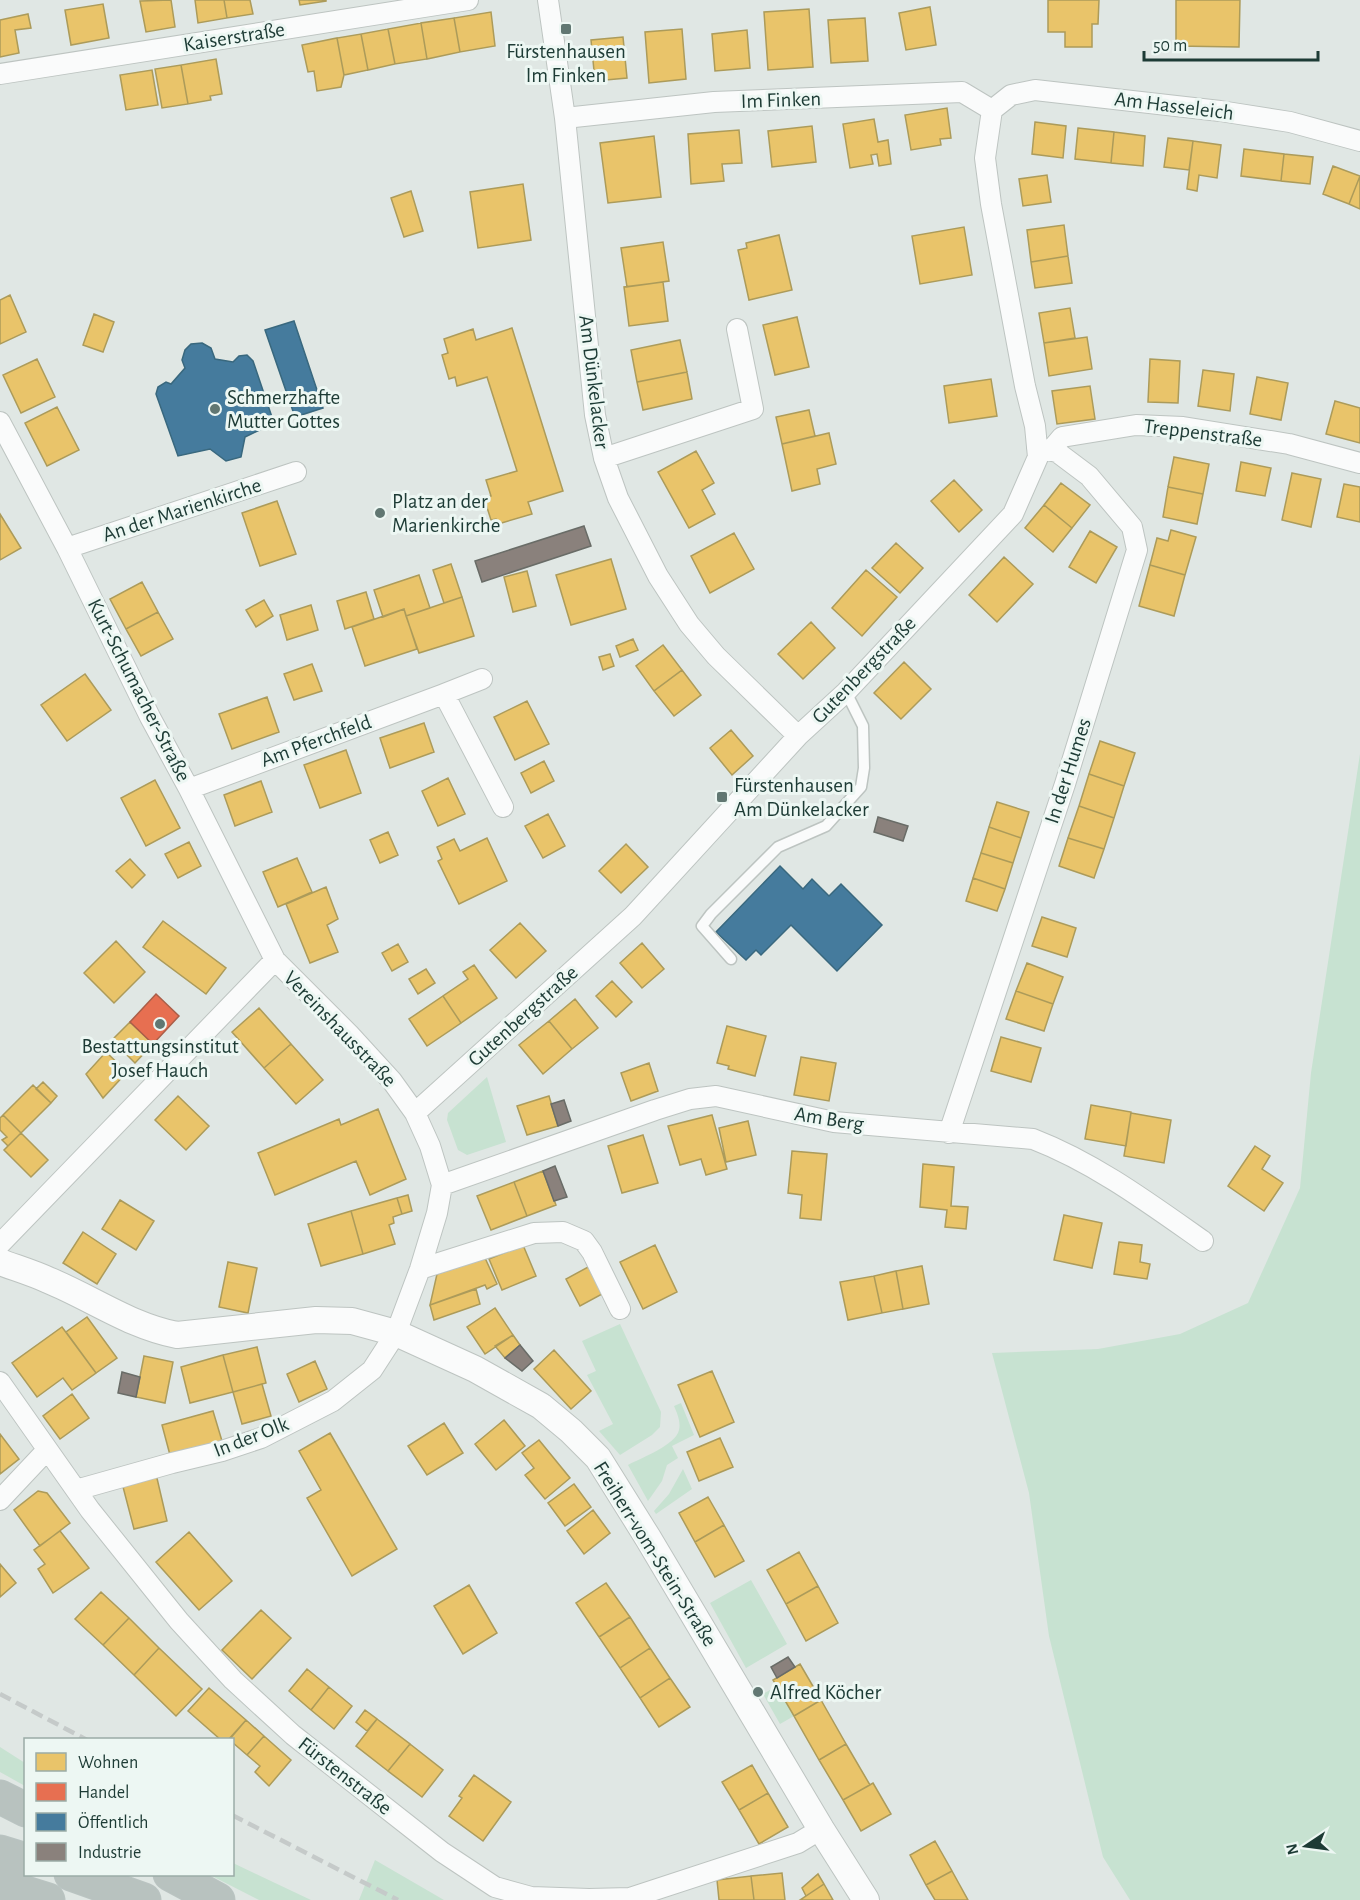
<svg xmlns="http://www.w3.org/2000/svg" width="1360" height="1900" viewBox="0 0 1360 1900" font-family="'Alegreya Sans',sans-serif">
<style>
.green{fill:#c7e2d1}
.homes{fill:#e9c46a;stroke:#ac9b5a;stroke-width:1.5}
.shops{fill:#e76f51;stroke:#aa5f49;stroke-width:1.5}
.public{fill:#457b9d;stroke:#39687e;stroke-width:1.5}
.industry{fill:#8a817c;stroke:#696c67;stroke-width:1.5}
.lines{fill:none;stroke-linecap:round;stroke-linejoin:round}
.service-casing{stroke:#bdc4c1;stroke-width:13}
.minor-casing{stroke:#bdc4c1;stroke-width:22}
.tertiary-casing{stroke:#bdc4c1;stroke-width:28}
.motorway-casing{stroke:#bac4c2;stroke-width:35}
.service{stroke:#fafbfb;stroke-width:10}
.minor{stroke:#fafbfb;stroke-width:20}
.tertiary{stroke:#fafbfb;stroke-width:26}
.motorway{stroke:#b8c2bf;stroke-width:33}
.rail{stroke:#c5cac9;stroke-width:4.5;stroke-dasharray:12 6;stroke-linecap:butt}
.poi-dot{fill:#617772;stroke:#edf7f3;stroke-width:2}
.labels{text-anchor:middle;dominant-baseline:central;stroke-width:6;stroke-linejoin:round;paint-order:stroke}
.street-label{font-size:21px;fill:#1d3b35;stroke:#edf7f3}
.poi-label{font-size:21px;fill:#1d3b35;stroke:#edf7f3;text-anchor:start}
</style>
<rect width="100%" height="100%" fill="#e0e7e4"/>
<path class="green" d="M1360 754V1900H1130L1103 1857 1049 1636 1029 1493 992 1353 1098 1349 1180 1334 1248 1303 1300 1188 1311 1073Z
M487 1077 506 1142 467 1155 458 1150 447 1120 448 1113Z
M620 1324 661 1412 660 1427 652 1435 620 1455 599 1431 613 1424 587 1375 596 1371 582 1341Z
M681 1403 694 1435 672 1446 678 1458 667 1465 662 1481 648 1501 628 1465C641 1458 676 1445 679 1430 681 1422 677 1413 674 1406Z
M683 1469 692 1489 656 1514 654 1511 669 1494Z
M751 1580 787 1644 746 1668 710 1603Z
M777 1686 794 1716 780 1724 763 1694Z
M0 1747 25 1763V1786L0 1772Z
M375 1860 444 1900H359Z
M233 1863 311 1900H259L210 1875 232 1874Z"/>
<path class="homes" d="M171 0 175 27 146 32 140 1Z
M195 0H224L227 18 198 23Z
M224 0H250L253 14 227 18Z
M299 0H326V1L300 5Z
M1048 0H1099L1098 24H1092V47H1065V32H1048Z
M1176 0H1240L1239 47 1176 46Z
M103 4 109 38 71 45 65 10Z
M930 7 936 45 906 50 899 13Z
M809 9 813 67 768 70 764 12Z
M491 12 495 46 460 52 454 18Z
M28 14 31 28 15 30 19 53 0 57V20Z
M454 18 460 52 427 59 421 23Z
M865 18 868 61 831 63 828 20Z
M421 23 427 59 395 64 388 29Z
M388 29 395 64 368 70 361 34Z
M682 29 686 79 649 83 645 32Z
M747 30 750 68 715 71 712 34Z
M361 34 368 70 344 75 337 38Z
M623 37 627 78 595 81 591 40Z
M337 38 344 75 341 87 317 91 314 71 308 72 302 45Z
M216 59 222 94 210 96 211 100 188 104 181 65Z
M181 65 188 104 162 108 155 69Z
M152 70 158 105 126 110 120 75Z
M947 108 951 138 940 139 941 145 911 150 905 115Z
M874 119 878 142 888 140 891 164 879 166 877 154 871 155 873 164 850 168 843 124Z
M1035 122 1066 126 1063 158 1032 154Z
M812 126 816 162 772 167 768 131Z
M1078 128 1114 132 1111 163 1075 159Z
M739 130 742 163 722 164 724 181 691 184 688 134Z
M1114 132 1145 136 1143 166 1111 163Z
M654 136 661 197 608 203 600 143Z
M1168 138 1193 141 1189 170 1164 167Z
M1193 141 1221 145 1217 178 1199 175 1197 191 1187 189Z
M1244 149 1284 154 1281 181 1241 176Z
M1284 154 1313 157 1310 184 1281 181Z
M1333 166 1360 176 1349 204 1323 194Z
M1047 175 1051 202 1023 206 1019 179Z
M1360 176V209L1349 204Z
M523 184 531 240 478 248 470 192Z
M411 191 423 231 404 237 391 198Z
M1064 225 1068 256 1031 262 1027 230Z
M964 227 972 275 920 284 912 236Z
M779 235 792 290 749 300 738 250 747 248 746 243Z
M663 242 669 281 627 287 621 248Z
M1068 256 1072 283 1035 288 1031 262Z
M663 282 668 321 629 326 624 287Z
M10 295 26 332 0 344V300Z
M1070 308 1075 338 1044 343 1039 313Z
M94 314 114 322 103 352 83 345Z
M797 317 809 367 775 375 763 325Z
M512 328 563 491 528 502 532 514 498 524 496 519 491 520 484 498 491 496 486 480 517 471 487 377 457 386 455 377 449 379 442 355 448 353 444 339 473 329 476 340Z
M1087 337 1092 369 1049 376 1044 343Z
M680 340 687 372 637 382 631 350Z
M37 359 55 397 21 413 3 375Z
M1150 359 1180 361 1178 403 1148 402Z
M1203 370 1234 374 1230 411 1198 406Z
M687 372 692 399 643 410 637 382Z
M1257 377 1288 383 1281 420 1250 414Z
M991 379 997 416 949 423 944 386Z
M1090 386 1095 419 1057 424 1052 391Z
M1335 401 1360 408V443L1326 434Z
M57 407 79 450 47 466 25 423Z
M809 410 815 436 782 444 776 417Z
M829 433 836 464 817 469 820 484 792 491 782 444Z
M696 451 714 483 702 490 715 514 689 528 658 472Z
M1174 457 1209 464 1203 494 1168 487Z
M1241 462 1271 468 1265 496 1236 491Z
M1292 473 1321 479 1311 527 1282 520Z
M954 480 982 510 959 532 931 501Z
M1061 483 1090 505 1072 528 1044 505Z
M1344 484 1360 487V522L1337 517Z
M1168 487 1203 494 1197 524 1163 517Z
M277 501 296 554 260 566 242 513Z
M1044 505 1072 528 1053 552 1025 528Z
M0 514 21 548 0 560Z
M1171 530 1196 537 1185 575 1150 565 1157 538 1168 541Z
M1090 531 1117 547 1096 583 1069 567Z
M734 533 754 569 710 593 691 556Z
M896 543 923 568 900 593 872 568Z
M1004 557 1033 584 997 622 969 595Z
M611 559 626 609 571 625 556 575Z
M451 564 462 597 444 603 433 570Z
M1150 565 1185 575 1174 616 1139 606Z
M866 570 897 597 862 636 832 608Z
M527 571 536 606 513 612 504 577Z
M419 575 430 608 406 616 404 609 383 617 374 590Z
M142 582 158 612 126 629 110 599Z
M366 592 374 619 345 629 337 601Z
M462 597 474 636 419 653 406 616Z
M264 600 273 616 256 627 246 610Z
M311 605 318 630 287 640 280 615Z
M404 609 417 649 365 666 352 627Z
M158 612 173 639 141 656 126 629Z
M811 622 835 648 803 679 778 654Z
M633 639 638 650 620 657 616 646Z
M663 645 682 670 654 691 636 666Z
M610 654 614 666 603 670 599 657Z
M904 662 931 689 901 719 874 693Z
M312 664 322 691 294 700 284 674Z
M682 670 701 695 674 716 654 691Z
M85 674 111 710 67 741 41 705Z
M267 697 279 732 232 749 219 714Z
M527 701 549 744 515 760 494 717Z
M424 723 434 752 390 768 380 738Z
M731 730 753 756 732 775 710 748Z
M1100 741 1135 753 1124 786 1089 774Z
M346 750 361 793 320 808 304 765Z
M544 761 554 781 531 793 521 773Z
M1089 774 1124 786 1114 818 1079 806Z
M448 778 465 814 438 826 422 791Z
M155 780 180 828 146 846 121 798Z
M261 781 272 812 235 826 224 795Z
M997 802 1029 812 1021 838 989 827Z
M1079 806 1114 818 1104 849 1068 838Z
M548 814 565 846 543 858 525 826Z
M989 827 1021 838 1013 863 981 853Z
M388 832 398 855 380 863 370 840Z
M487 838 507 881 459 904 438 861 442 859 437 847 454 839 460 851Z
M1068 838 1104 849 1094 878 1059 866Z
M189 842 201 866 178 878 165 854Z
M626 844 648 867 621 893 599 871Z
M981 853 1013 863 1005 889 973 878Z
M297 858 312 892 278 907 263 872Z
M130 859 145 875 132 888 116 871Z
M973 878 1005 889 997 911 966 901Z
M326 887 338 919 327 925 338 952 310 963 286 904Z
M1042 917 1076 928 1067 957 1032 946Z
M163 921 226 968 206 994 143 947Z
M520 923 546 951 516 978 490 950Z
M116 941 145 972 114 1003 84 973Z
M642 943 664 969 642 988 620 963Z
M398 944 408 962 392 971 382 953Z
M1027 963 1063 977 1053 1004 1016 991Z
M474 965 497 998 461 1023 443 996 468 979 463 972Z
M426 969 435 983 418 994 409 979Z
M612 981 632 1002 616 1017 596 996Z
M1016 991 1053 1004 1044 1031 1006 1019Z
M443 996 461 1023 427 1046 409 1019Z
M575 999 598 1028 572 1049 549 1021Z
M259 1008 291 1044 264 1068 232 1032Z
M549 1021 572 1049 543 1074 519 1045Z
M130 1022 153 1044 135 1063 112 1040Z
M727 1026 766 1036 755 1076 728 1069 729 1066 717 1063Z
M1001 1037 1041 1048 1031 1082 991 1071Z
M291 1044 323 1080 296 1104 264 1068Z
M106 1052 127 1072 103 1098 86 1074Z
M801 1057 836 1063 829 1101 794 1095Z
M649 1063 658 1091 631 1101 621 1073Z
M43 1082 57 1096 51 1103 36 1089Z
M33 1085 51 1103 21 1133 3 1115Z
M178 1096 209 1126 186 1150 155 1120Z
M549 1096 558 1126 527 1135 517 1106Z
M1091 1105 1131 1112 1126 1146 1085 1139Z
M378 1109 406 1179 370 1195 356 1161 275 1195 258 1153 339 1119 341 1125Z
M1131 1113 1171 1120 1164 1163 1124 1156Z
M3 1115 21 1133 8 1146 2 1140 7 1137 0 1130V1118Z
M712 1115 727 1169 706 1175 701 1159 680 1165 668 1126Z
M748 1121 756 1155 726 1162 719 1128Z
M21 1133 48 1160 31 1177 4 1150Z
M643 1135 658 1183 622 1193 608 1146Z
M1255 1146 1270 1156 1262 1169 1283 1183 1264 1211 1228 1186Z
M792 1151 827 1154 821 1220 800 1218 802 1195 788 1193Z
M923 1164 954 1167 951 1206 968 1207 966 1229 945 1227 947 1210 920 1207Z
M543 1171 556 1205 527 1216 514 1182Z
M514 1182 527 1216 491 1230 477 1196Z
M408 1195 412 1211 402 1214 397 1198Z
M397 1198 402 1214 393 1217 394 1223 389 1225 395 1244 363 1254 351 1211Z
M120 1200 154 1221 136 1250 102 1229Z
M351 1211 363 1254 321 1266 308 1224Z
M1064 1215 1102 1223 1092 1268 1054 1260Z
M83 1232 116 1254 97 1284 63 1263Z
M1119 1242 1142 1245 1140 1262 1150 1264 1147 1279 1114 1274Z
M523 1245 536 1276 502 1290 489 1259Z
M655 1245 677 1292 643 1309 620 1262Z
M485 1258 497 1284 487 1289 485 1285 430 1305 437 1274Z
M228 1262 257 1268 248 1313 219 1307Z
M590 1266 604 1293 580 1306 566 1279Z
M922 1266 929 1304 903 1309 896 1271Z
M896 1271 903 1309 882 1313 874 1276Z
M874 1276 882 1313 848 1320 840 1282Z
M476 1289 480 1304 434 1320 430 1305Z
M495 1308 513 1335 485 1354 467 1327Z
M87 1317 117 1358 96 1373 66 1332Z
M62 1327 96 1373 72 1390 63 1378 37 1397 12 1363Z
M513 1335 520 1345 505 1358 495 1346Z
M257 1347 266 1383 233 1392 223 1355Z
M554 1350 591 1391 571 1409 534 1369Z
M223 1355 233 1392 190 1403 181 1367Z
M144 1356 173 1362 165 1403 136 1397Z
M315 1361 327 1389 299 1402 287 1374Z
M712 1371 734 1422 700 1437 678 1385Z
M262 1384 271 1416 242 1424 233 1392Z
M72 1394 89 1418 60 1439 43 1416Z
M213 1411 222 1441 170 1455 162 1425Z
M504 1420 525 1446 496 1470 475 1444Z
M444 1423 463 1453 427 1475 408 1446Z
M330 1433 397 1549 352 1576 307 1498 321 1490 299 1451Z
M0 1434 19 1459 0 1474Z
M720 1438 733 1467 699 1481 687 1452Z
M539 1440 570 1478 545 1499 525 1475 534 1468 522 1453Z
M156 1474 167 1521 134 1529 122 1483Z
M574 1484 591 1507 565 1526 548 1503Z
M38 1491 47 1493 70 1523 40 1546 14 1510Z
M708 1497 724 1525 695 1542 679 1513Z
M593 1510 610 1533 584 1554 567 1531Z
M724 1525 744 1561 715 1577 695 1542Z
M60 1531 89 1568 53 1593 38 1569 45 1564 34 1550Z
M189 1532 232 1581 199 1610 156 1562Z
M799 1552 818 1586 786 1604 767 1570Z
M0 1564 16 1583 0 1597Z
M606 1583 630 1617 599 1637 576 1603Z
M469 1585 497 1633 463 1654 434 1606Z
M818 1586 838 1623 806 1641 786 1604Z
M101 1592 129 1618 103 1645 75 1619Z
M261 1610 291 1638 252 1679 222 1650Z
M630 1617 650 1648 620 1668 599 1637Z
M129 1618 159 1648 134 1675 103 1645Z
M159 1648 202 1689 176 1716 134 1675Z
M650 1648 670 1678 640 1698 620 1668Z
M800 1664 821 1700 794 1716 773 1680Z
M307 1669 329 1687 311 1710 289 1691Z
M670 1678 690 1707 659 1727 640 1698Z
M329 1687 352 1706 334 1729 311 1710Z
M209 1688 246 1720 229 1740H221L188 1711Z
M821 1700 846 1744 819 1760 794 1716Z
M365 1710 377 1719 367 1731 356 1722Z
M377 1719 410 1744 388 1771 356 1746Z
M246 1720 264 1736 247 1755 232 1742V1740L229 1739Z
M264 1736 291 1760 269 1786 255 1772 260 1766 247 1755Z
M410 1744 443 1770 422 1797 388 1771Z
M846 1744 870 1785 843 1800 819 1760Z
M752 1765 768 1793 739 1810 722 1782Z
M474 1775 511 1802 483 1841 449 1816 462 1798 459 1796Z
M873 1783 891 1814 861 1831 843 1800Z
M768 1793 788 1827 759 1844 739 1810Z
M935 1841 952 1871 926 1885 910 1855Z
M952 1871 968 1900H935L926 1885Z
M782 1873 785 1900H754L751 1876Z
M818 1874 824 1884 806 1896 802 1888Z
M751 1876 754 1900H719L717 1880Z
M824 1884 833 1900H800Z"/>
<path class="shops" d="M156 994 179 1016 153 1044 130 1022Z"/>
<path class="public" d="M294 321 323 408 295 417 265 330Z
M202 343 211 348 215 359 233 362 239 356 247 355 253 361 274 423 245 437 241 457 226 461 210 449 178 456 156 394 158 387 166 382 171 384 185 368 182 360 185 350 191 344Z
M780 866 803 889 812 879 829 896 841 884 882 925 837 971 791 925 761 955 756 950 746 960 716 932Z"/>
<path class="industry" d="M584 526 591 546 482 582 475 561Z
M878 817 908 826 903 841 874 832Z
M564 1100 571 1121 558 1126 551 1104Z
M555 1166 567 1197 554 1201 543 1171Z
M520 1345 533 1361 522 1371 505 1358Z
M122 1372 140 1377 136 1397 118 1393Z
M788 1657 795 1667 777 1678 771 1667Z"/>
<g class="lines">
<g class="service-casing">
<path id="service" d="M731 959 702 926 711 914 778 847 826 826 861 787 864 768 863 726 846 692"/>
</g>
<g class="minor-casing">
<path id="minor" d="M548 0 565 118 595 415 604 458 618 498 658 576 689 624 716 656 798 736
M0 74 468 0
M992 110 1011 95 1035 90 1220 111 1290 122 1360 141
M565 118 714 102 962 92 992 110
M0 422 67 548 150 717 189 789 275 960
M1051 450 1062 437 1136 425 1183 427 1289 444 1360 463
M604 458 753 409 737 329
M67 548 296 472
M444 694 482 679
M189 789 444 694 503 807
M415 1113 633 916 798 736 846 692 1013 514 1038 457 1035 426 1025 386 991 204 985 158 992 110
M949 1133 1065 784 1137 550 1132 527 1089 476 1057 452 1037 448
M442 1185 655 1110 690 1099 716 1096 834 1122 1033 1139C1095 1163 1149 1203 1203 1241
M0 1244 275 960 349 1034 392 1081 415 1113 430 1146 442 1185 437 1213 420 1269 396 1333 372 1370 333 1401 261 1438 222 1451 172 1463 76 1490
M420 1269 534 1233 563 1232 584 1241 592 1252 620 1309
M0 1382 90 1510 179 1621 233 1680 293 1735 442 1852 495 1887 531 1897 589 1899 630 1898 798 1843 821 1829
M0 1500 47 1450"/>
</g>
<g class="tertiary-casing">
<path id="tertiary" d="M0 1262C16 1268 33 1273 48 1280 92 1298 130 1326 177 1335L316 1320 352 1321 396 1333 475 1369 541 1406 571 1431 598 1458 648 1538 821 1829 866 1900"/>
</g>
<g class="motorway-casing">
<path id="motorway" d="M0 1797 26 1810
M0 1852 26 1860
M71 1874 144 1900
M170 1874 218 1900
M0 1885 48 1900"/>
</g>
<use href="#service" class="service"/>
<use href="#minor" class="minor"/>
<use href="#tertiary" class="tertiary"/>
<use href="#motorway" class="motorway"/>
<path class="rail" d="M0 1694 87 1740
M232 1815 398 1900"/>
</g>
<g class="poi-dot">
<rect x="560" y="23" width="12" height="12" rx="3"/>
<circle cx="215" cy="409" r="6"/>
<circle cx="380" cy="513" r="6"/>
<rect x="716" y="791" width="12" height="12" rx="3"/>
<circle cx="160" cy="1024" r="6"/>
<circle cx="758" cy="1692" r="6"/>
</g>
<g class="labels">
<g class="street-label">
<text transform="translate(234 37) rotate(-9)">Kaiserstraße</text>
<text transform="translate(781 100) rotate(-2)">Im Finken</text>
<text transform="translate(1174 106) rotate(7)">Am Hasseleich</text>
<text transform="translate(594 382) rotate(83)">Am Dünkelacker</text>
<text transform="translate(1203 433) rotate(7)">Treppenstraße</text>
<text transform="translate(182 510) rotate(-18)">An der Marienkirche</text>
<text transform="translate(864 670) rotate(-46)">Gutenbergstraße</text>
<text transform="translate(139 690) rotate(63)">Kurt-Schumacher-Straße</text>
<text transform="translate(316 741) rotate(-20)">Am Pferchfeld</text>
<text transform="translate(1068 771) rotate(-72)">In der Humes</text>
<text transform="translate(523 1016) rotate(-42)">Gutenbergstraße</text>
<text transform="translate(340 1029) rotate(46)">Vereinshausstraße</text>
<text transform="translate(829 1119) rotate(9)">Am Berg</text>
<text transform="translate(251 1437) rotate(-21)">In der Olk</text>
<text transform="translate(655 1554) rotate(58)">Freiherr-vom-Stein-Straße</text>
<text transform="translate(345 1776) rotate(38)">Fürstenstraße</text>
</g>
<g class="poi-label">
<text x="566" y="51" text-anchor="middle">Fürstenhausen<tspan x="566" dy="24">Im Finken</tspan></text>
<text x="227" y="397">Schmerzhafte<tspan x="227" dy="24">Mutter Gottes</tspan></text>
<text x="392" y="501">Platz an der<tspan x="392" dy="24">Marienkirche</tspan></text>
<text x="734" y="785">Fürstenhausen<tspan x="734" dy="24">Am Dünkelacker</tspan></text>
<text x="160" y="1046" text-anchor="middle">Bestattungsinstitut<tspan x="160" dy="24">Josef Hauch</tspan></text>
<text x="770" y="1692">Alfred Köcher</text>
</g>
</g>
<rect x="24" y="1738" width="210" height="138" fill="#edf7f3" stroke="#9aaca7" stroke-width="1.5"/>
<rect x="36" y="1753" width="30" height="18" fill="#e9c46a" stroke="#9aaca7" stroke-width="1.5"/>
<text x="78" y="1768" font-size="18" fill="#1d3b35">Wohnen</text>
<rect x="36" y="1783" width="30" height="18" fill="#e76f51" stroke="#9aaca7" stroke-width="1.5"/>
<text x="78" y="1798" font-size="18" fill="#1d3b35">Handel</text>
<rect x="36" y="1813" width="30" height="18" fill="#457b9d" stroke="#9aaca7" stroke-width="1.5"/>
<text x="78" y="1828" font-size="18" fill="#1d3b35">Öffentlich</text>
<rect x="36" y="1843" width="30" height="18" fill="#8a817c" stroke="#9aaca7" stroke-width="1.5"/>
<text x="78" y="1858" font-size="18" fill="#1d3b35">Industrie</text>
<g transform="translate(1306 1846) rotate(257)" stroke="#edf7f3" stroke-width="4.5" paint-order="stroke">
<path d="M0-4.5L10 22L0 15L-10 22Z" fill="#1d3b35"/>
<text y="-9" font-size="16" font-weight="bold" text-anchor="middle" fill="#1d3b35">N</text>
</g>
<path d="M1144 51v9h174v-9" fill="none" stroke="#1d3b35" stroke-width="3"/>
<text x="1153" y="51" font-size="18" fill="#1d3b35" stroke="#edf7f3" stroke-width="4.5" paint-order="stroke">50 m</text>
</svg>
